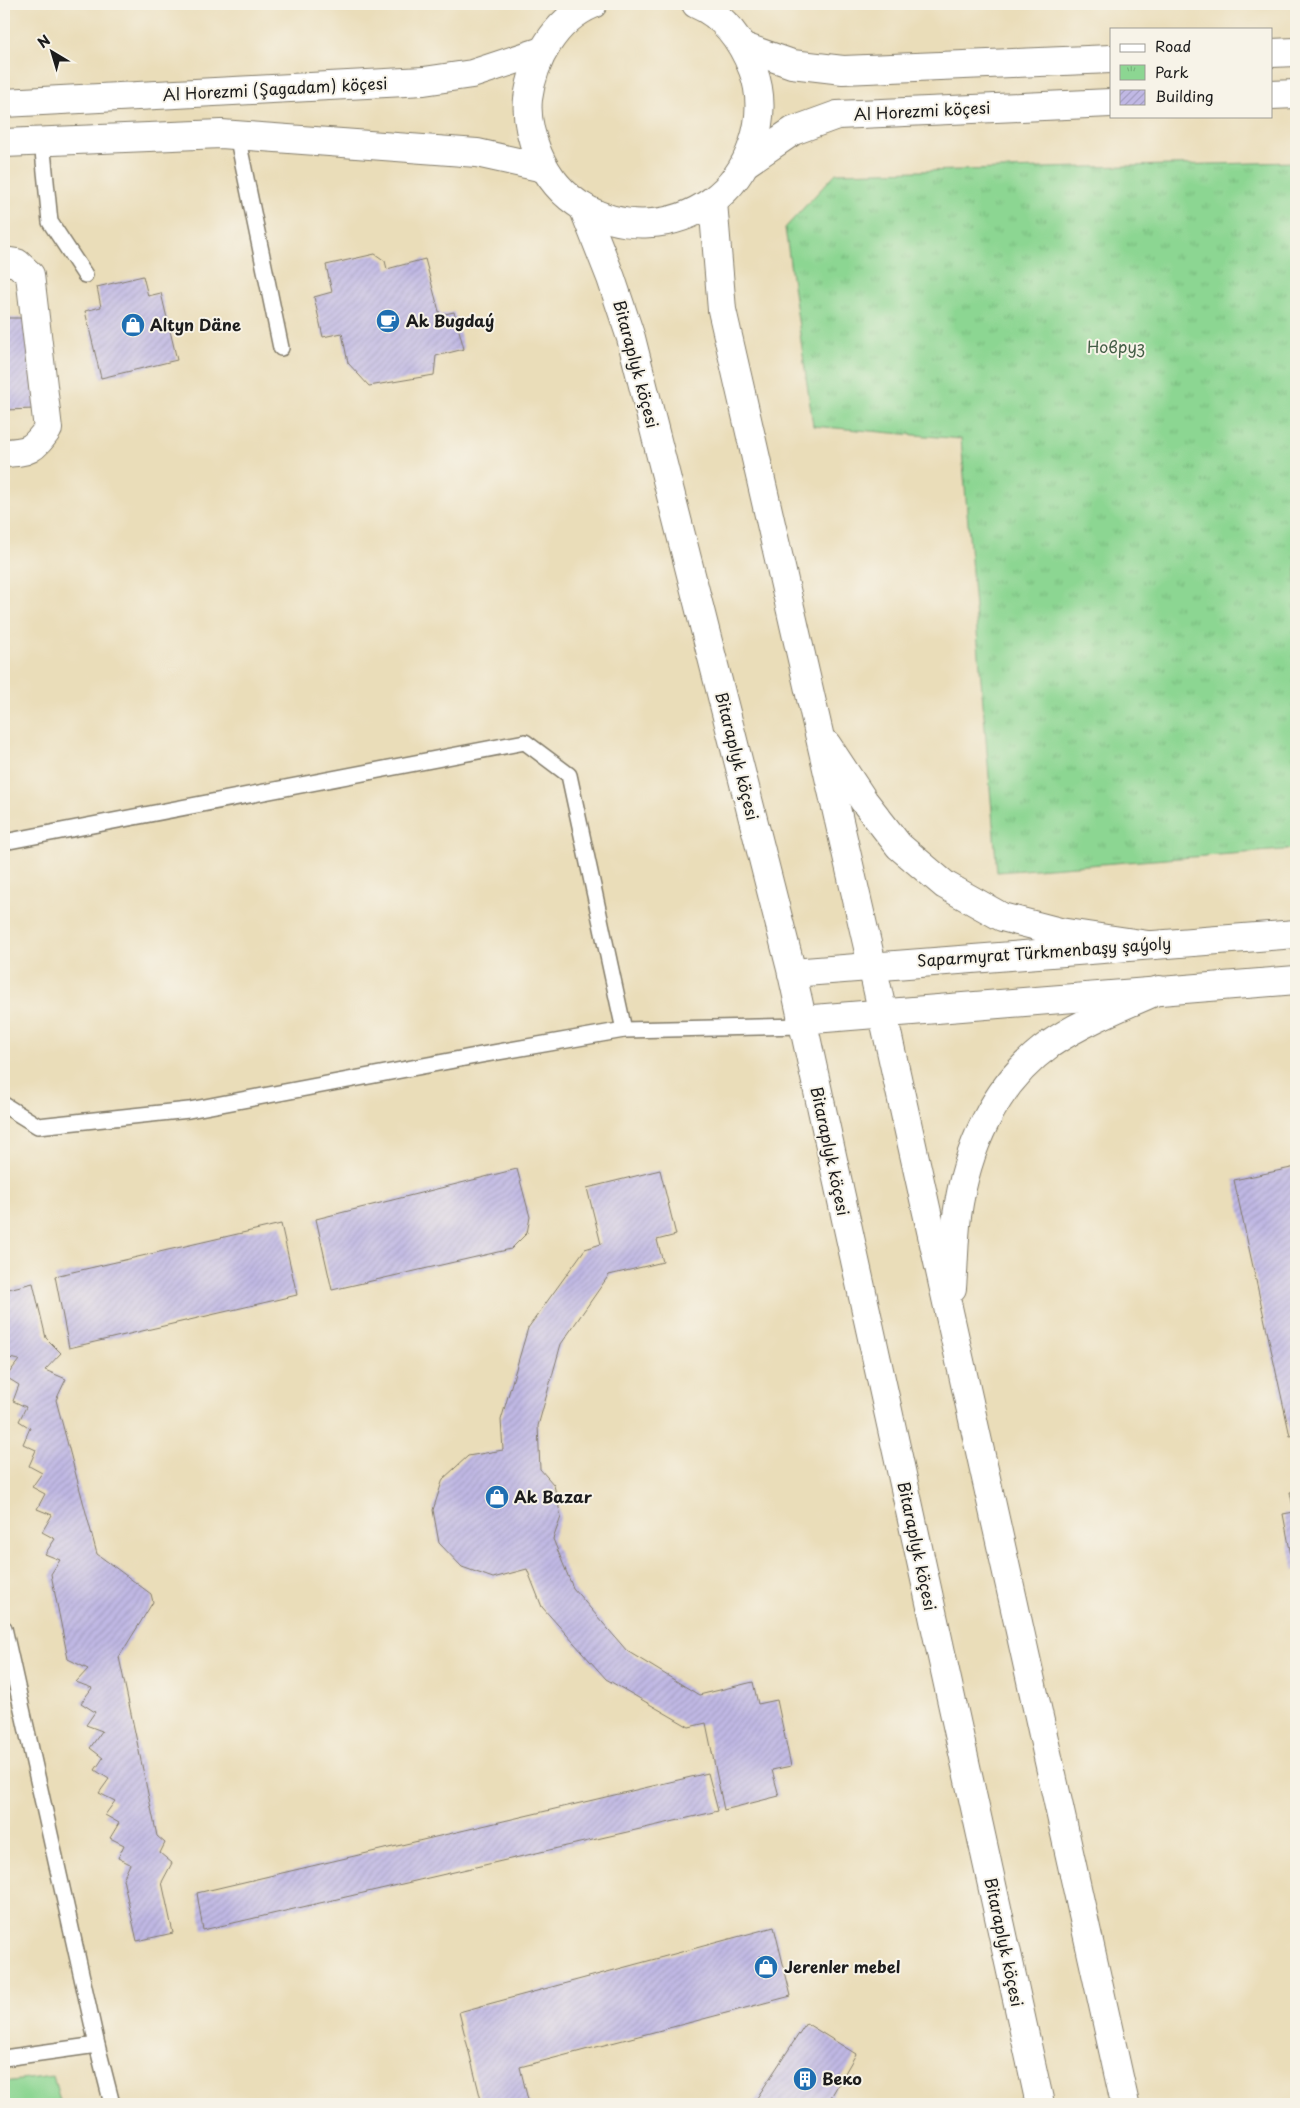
<svg xmlns="http://www.w3.org/2000/svg" width="1300" height="2108" viewBox="0 0 1300 2108" font-family="'Playpen Sans',sans-serif">
	<defs>
		<pattern id="park-tufts" width="24" height="20" patternUnits="userSpaceOnUse" patternTransform="scale(1.25)"><rect width="24" height="20" fill="#8cd692"/><path d="M3 7l-1-3M5 7V3M7 7l1-3M15 17l-1-3M17 17v-4M19 17l1-3" fill="none" stroke="#78b77d"/></pattern>
		<pattern id="building-hatch" width="6" height="6" patternUnits="userSpaceOnUse" patternTransform="scale(1.25)"><rect width="6" height="6" fill="#c0b8e4"/><path d="M-1 1l2-2M0 6l6-6M5 7l2-2" fill="none" stroke="#a49ec3"/></pattern>
	</defs>
	<rect width="100%" height="100%" fill="#f7f3e8"/>
	<filter id="ink" filterUnits="userSpaceOnUse"><feTurbulence type="fractalNoise" baseFrequency=".02" numOctaves="2"/><feDisplacementMap in="SourceGraphic" scale="10" xChannelSelector="R" yChannelSelector="G"/><feConvolveMatrix kernelMatrix="1 2 1 2 8 2 1 2 1" color-interpolation-filters="sRGB"/></filter>
	<filter id="wash" filterUnits="userSpaceOnUse"><feTurbulence type="fractalNoise" baseFrequency=".0096" numOctaves="4" result="noise"/><feDisplacementMap in="SourceGraphic" scale="20" xChannelSelector="R" yChannelSelector="G"/><feGaussianBlur stdDeviation="1.12" result="paint"/><feColorMatrix in="noise" values="0 0 0 0 0 0 0 0 0 0 0 0 0 0 0 0 0 1.4 0 .05"/><feComposite in="paint" operator="in"/></filter>
	<g filter="url(#wash)">
		<rect width="100%" height="100%" fill="#eaddb9"/>
		<polygon fill="#8cd692" stroke="#547957" points="53,2076 61,2104 4,2104 4,2082"/>
		<polygon fill="url(#park-tufts)" stroke="#547957" points="1296,162 1296,849 997,872 961,439 813,426 785,228 836,173"/>
		<g id="blocks">
			<g fill="url(#building-hatch)">
				<polygon points="375,254 385,261 387,269 425,259 440,315 454,312 464,349 436,356 434,375 369,386 348,363 342,333 323,337 314,297 332,292 326,265"/>
				<polygon points="143,276 148,296 161,293 177,360 101,378 85,311 101,307 97,287"/>
				<polygon points="4,318 32,318 35,409 4,410"/>
				<polygon points="1296,1167 1296,1435 1290,1436 1234,1180"/>
				<polygon points="517,1169 530,1217 527,1233 511,1249 332,1290 316,1219"/>
				<polygon points="660,1170 676,1235 657,1240 663,1262 609,1275 561,1344 538,1426 540,1469 554,1485 561,1517 553,1539 573,1588 627,1651 699,1695 753,1682 758,1704 777,1700 791,1766 772,1770 779,1796 724,1810 706,1723 689,1727 606,1679 542,1607 527,1569 493,1578 462,1567 439,1543 433,1510 443,1479 468,1456 503,1450 501,1420 528,1328 585,1249 601,1244 587,1188"/>
				<polygon points="281,1224 297,1295 69,1348 55,1276"/>
				<polygon points="33,1283 46,1338 61,1353 45,1370 66,1379 56,1400 97,1554 151,1594 153,1602 119,1657 157,1836 165,1843 160,1853 172,1863 162,1882 173,1933 137,1941 123,1879 130,1864 118,1858 124,1845 110,1838 119,1823 105,1815 115,1801 99,1793 109,1779 95,1770 103,1758 90,1748 102,1731 86,1725 95,1712 81,1703 92,1688 76,1682 88,1669 68,1659 51,1574 60,1560 45,1554 55,1539 42,1532 52,1515 37,1509 45,1494 32,1487 42,1473 29,1466 36,1450 23,1444 30,1428 19,1421 26,1407 13,1401 19,1385 6,1377 19,1360 4,1357 4,1290"/>
				<polygon points="1296,1491 1296,1570 1294,1571 1283,1514 1294,1512 1290,1492"/>
				<polygon points="708,1773 718,1811 203,1930 197,1893"/>
				<polygon points="774,1927 791,1996 520,2067 529,2104 482,2104 459,2012"/>
				<polygon points="806,2023 856,2054 827,2104 753,2104"/>
			</g>
		</g>
	</g>
	<g filter="url(#ink)">
		<use href="#blocks" fill-opacity="0" stroke="#837c6a" stroke-width="1"/>
		<g fill="none" stroke-linecap="round" stroke-linejoin="round">
			<g stroke="#837c6a" stroke-width="18">
				<g id="lane">
					<polyline points="237,135 281,348"/>
					<polyline points="42,141 50,222 85,275"/>
					<polyline points="4,842 525,742 569,775 624,1030"/>
					<polyline points="4,1105 38,1126 189,1110 481,1055 624,1030 803,1026"/>
					<polyline points="4,1628 97,2045 112,2104"/>
					<polyline points="4,2058 97,2045"/>
				</g>
			</g>
			<g stroke="#837c6a" stroke-width="30">
				<path id="street" d="M4,261L17,263L30,275L48,429C33,450 29,452 4,453"/>
			</g>
			<g stroke="#837c6a" stroke-width="30">
				<g id="secondary">
					<polyline points="744,47 792,64 843,70 1111,59"/>
					<polyline points="1271,53 1296,52"/>
					<polyline points="1271,95 1296,94"/>
					<polyline points="4,103 424,81 472,74 542,51"/>
					<polyline points="4,143 221,134 477,153 544,168"/>
					<polyline points="746,163 793,131 837,115 1111,103"/>
					<polyline points="792,973 1296,934"/>
					<polyline points="801,1020 1296,980"/>
				</g>
			</g>
			<g stroke="#837c6a" stroke-width="30">
				<g id="highway">
					<path d="M593,4C555,20 533,60 528,99C526,118 531,137 538,154C579,252 720,244 753,144C761,120 762,94 753,70C742,42 725,16 696,4"/>
					<polyline points="713,202 722,310 872,965 1125,2104"/>
					<polyline points="583,207 611,278 631,338 792,973 1040,2104"/>
					<polyline points="827,745 864,801 899,846 945,885 1002,917 1060,932 1148,945"/>
					<path d="M952,1288C954,1264 954,1239 957,1216C966,1150 994,1084 1050,1044C1084,1021 1122,1006 1159,990"/>
				</g>
			</g>
			<use href="#lane" stroke="#fff" stroke-width="15"/>
			<use href="#street" stroke="#fff" stroke-width="28"/>
			<use href="#secondary" stroke="#fff" stroke-width="28"/>
			<use href="#highway" stroke="#fff" stroke-width="28"/>
		</g>
	</g>
	<defs>
		<g id="cafe-disc" transform="scale(1.25)"><circle r="9.5" fill="#1f6fb2" stroke="#f7f3e8"/><path d="M-5.5-4.5H6V0H3Q3 3.5 0 3.5H-2.5Q-5.5 3.5-5.5 0ZM3-3.2v2h1.7v-2ZM-6 4.5H4V6H-6Z" fill="#fff"/></g>
		<g id="shop-disc" transform="scale(1.25)"><circle r="9.5" fill="#1f6fb2" stroke="#f7f3e8"/><path d="M-5-2.5h2.3a2.7 3.5 0 0 1 5.4 0H5L5.5 6h-11ZM-1.5-2.5h3a1.5 2.3 0 0 0-3 0Z" fill="#fff"/></g>
		<g id="building-disc" transform="scale(1.25)"><circle r="9.5" fill="#1f6fb2" stroke="#f7f3e8"/><path d="M-4-6H4V6H1V3H-1V6H-4ZM-2.5-4.3h1.7v1.8h-1.7ZM.8-4.3h1.7v1.8H.8ZM-2.5-1h1.7V.8h-1.7ZM.8-1h1.7V.8H.8Z" fill="#fff"/></g>
	</defs>
	<g fill-rule="evenodd">
		<use href="#cafe-disc" x="388" y="321"/>
		<use href="#shop-disc" x="133" y="325"/>
		<use href="#shop-disc" x="497" y="1497"/>
		<use href="#shop-disc" x="766" y="1967"/>
		<use href="#building-disc" x="805" y="2079"/>
	</g>
	<g text-anchor="middle" stroke-width="4" stroke-linejoin="round" paint-order="stroke">
		<g font-size="16" fill="#1c1c1c" stroke="#f7f3e8">
			<text transform="translate(275 89) rotate(-3)" y="6">Al Horezmi (Şagadam) köçesi</text>
			<text transform="translate(922 111) rotate(-3)" y="6">Al Horezmi köçesi</text>
			<text transform="translate(636 364) rotate(75)" y="6">Bitaraplyk köçesi</text>
			<text transform="translate(737 756) rotate(76)" y="6">Bitaraplyk köçesi</text>
			<text transform="translate(1044 952) rotate(-4)" y="6">Saparmyrat Türkmenbaşy şaýoly</text>
			<text transform="translate(830 1151) rotate(78)" y="6">Bitaraplyk köçesi</text>
			<text transform="translate(917 1546) rotate(78)" y="6">Bitaraplyk köçesi</text>
			<text transform="translate(1004 1942) rotate(78)" y="6">Bitaraplyk köçesi</text>
		</g>
		<g font-size="16" font-weight="bold" fill="#1c1c1c" stroke="#f7f3e8" text-anchor="start">
			<text x="406" y="327">Ak Bugdaý</text>
			<text x="150" y="331">Altyn Däne</text>
			<text x="514" y="1503">Ak Bazar</text>
			<text x="784" y="1973">Jerenler mebel</text>
			<text x="822" y="2085">Веко</text>
		</g>
		<g font-size="16" fill="#435d45" stroke="#f7f3e8">
			<text x="1116" y="353">Новруз</text>
		</g>
	</g>
	<rect width="1300" height="2108" fill="none" stroke="#f7f3e8" stroke-width="20"/>
	<rect x="1110" y="28" width="162" height="90" fill="#f7f3e8" stroke="#9f9d96"/>
	<rect x="1120" y="44" width="25" height="8" fill="#ffffff" stroke="#9f9d96"/>
	<text x="1155" y="52" font-size="15" fill="#1c1c1c">Road</text>
	<rect x="1120" y="65" width="25" height="15" fill="url(#park-tufts)" stroke="#9f9d96"/>
	<text x="1155" y="78" font-size="15" fill="#1c1c1c">Park</text>
	<rect x="1120" y="90" width="25" height="15" fill="url(#building-hatch)" stroke="#9f9d96"/>
	<text x="1155" y="102" font-size="15" fill="#1c1c1c">Building</text>
	<g transform="translate(52 52) rotate(322)" stroke="#f7f3e8" stroke-width="4" paint-order="stroke">
	<path d="M0-4L9 19L0 12L-9 19Z" fill="#1c1c1c"/>
	<text y="-8" font-size="14" font-weight="bold" text-anchor="middle" fill="#1c1c1c">N</text>
	</g>
</svg>
